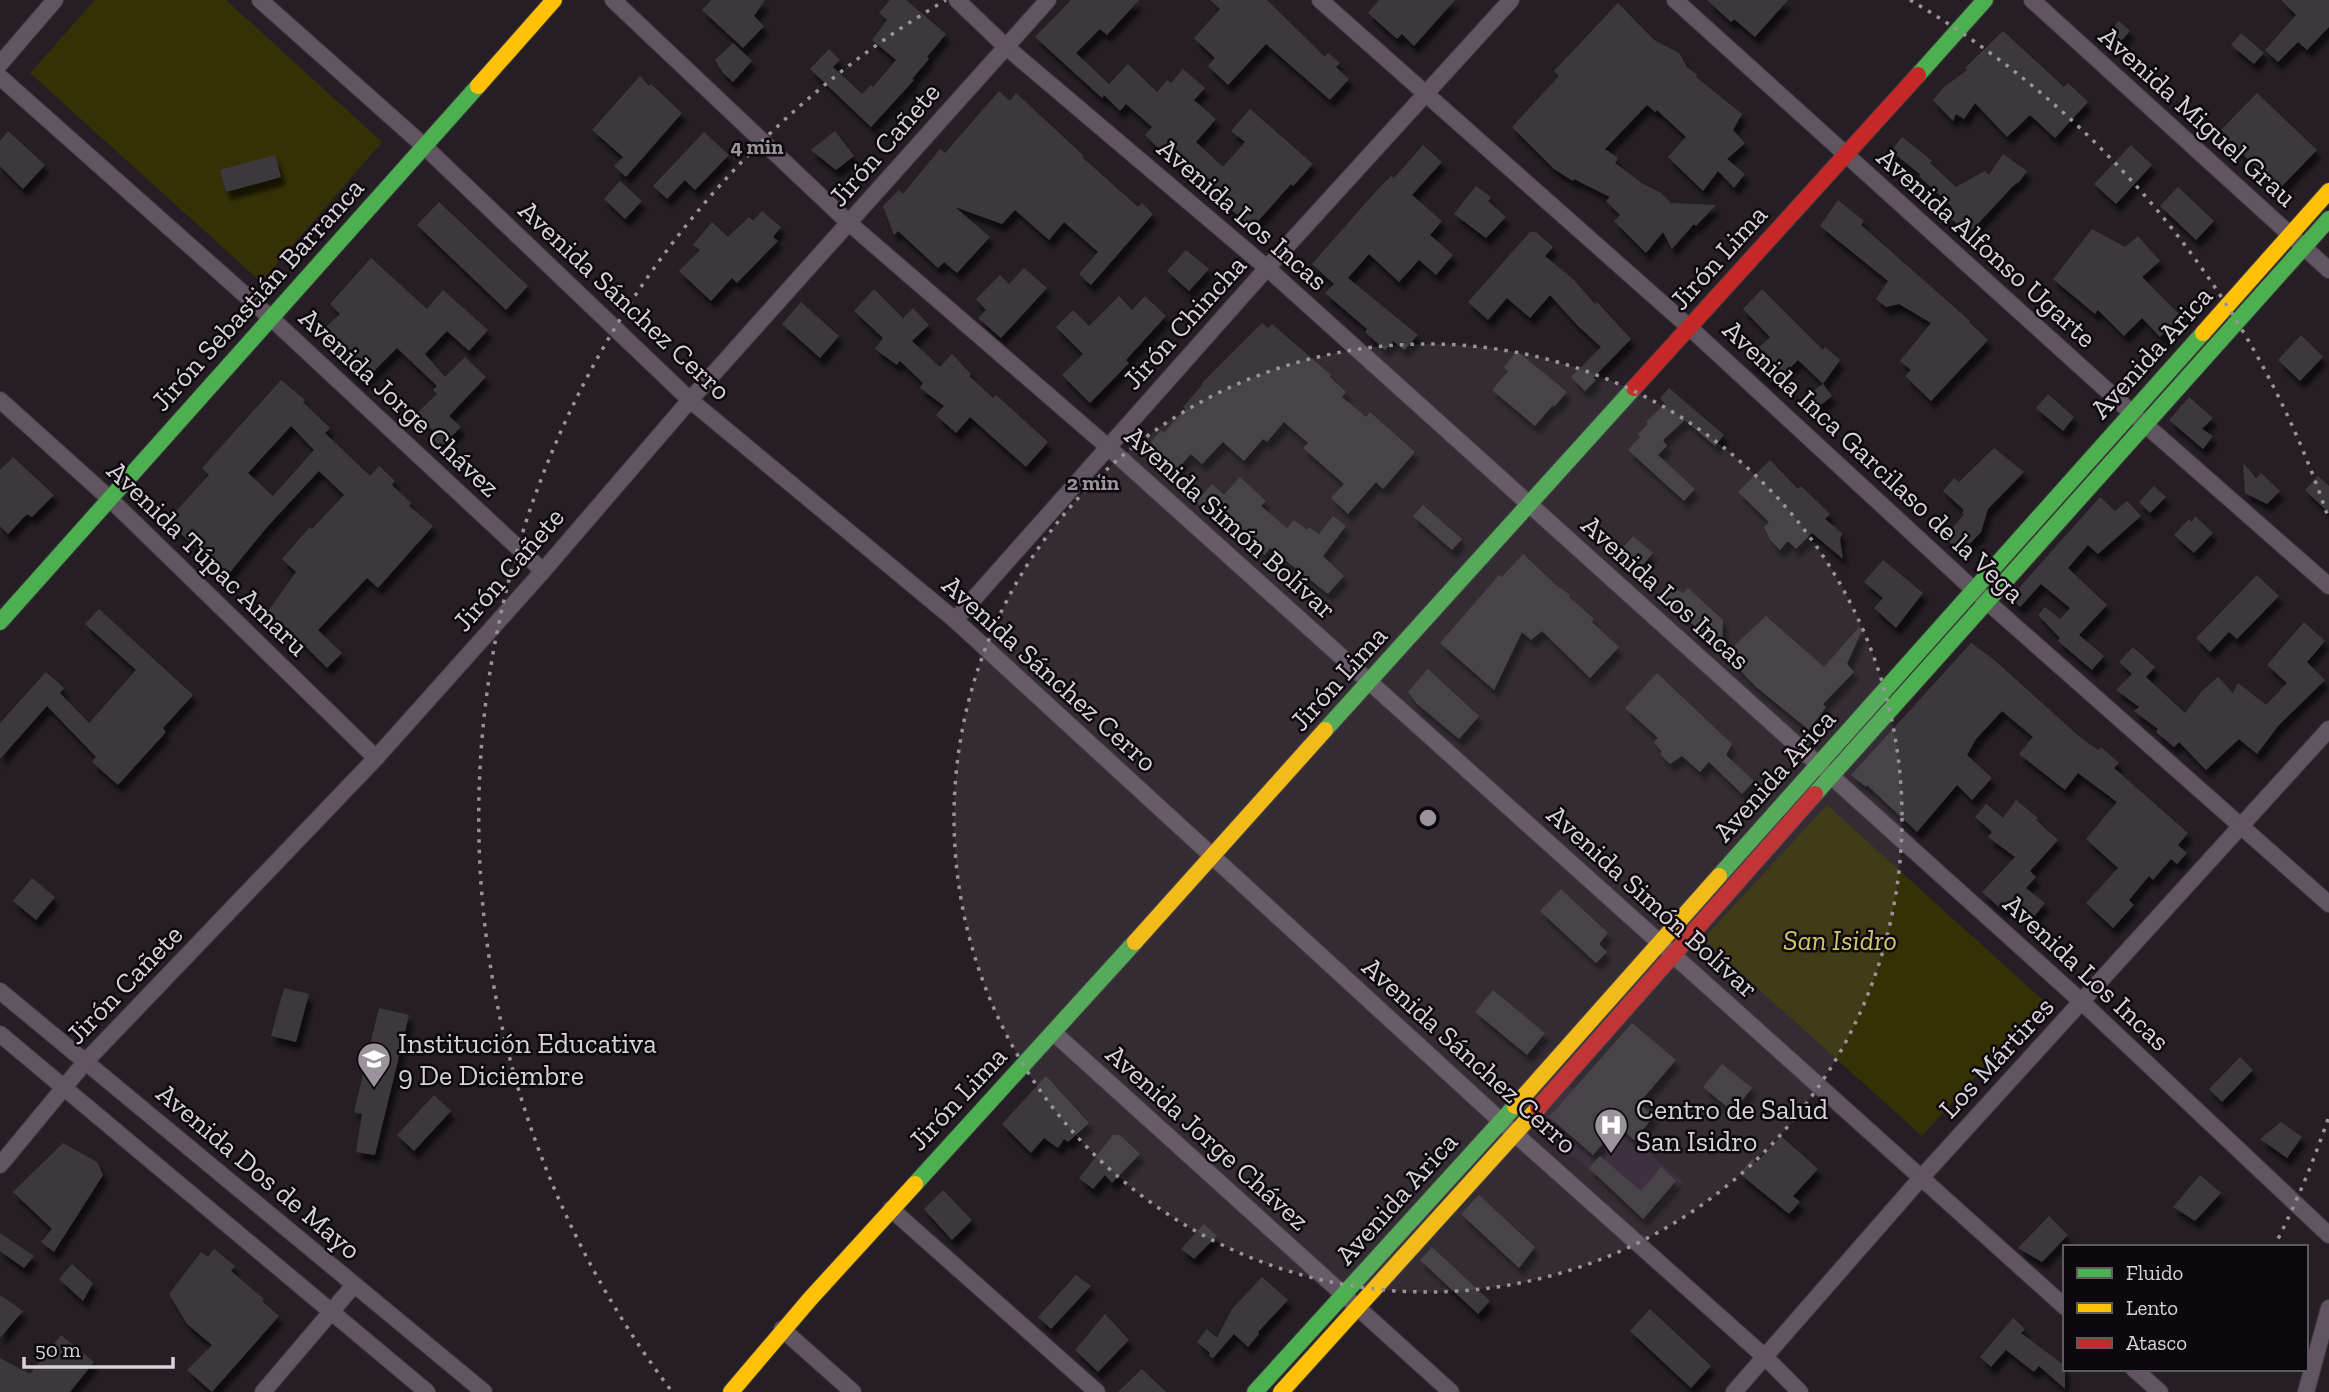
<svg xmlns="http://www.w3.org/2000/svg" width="2329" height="1392" viewBox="0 0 2329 1392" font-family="'Zilla Slab',serif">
	<defs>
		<filter id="shadow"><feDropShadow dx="4.5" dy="8" stdDeviation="2" flood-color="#0009"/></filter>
	</defs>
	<rect width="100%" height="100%" fill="#251f25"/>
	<polygon fill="#312333" points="1566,1083 1683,1182 1646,1223 1542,1127 1540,1112"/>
	<g fill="#353005">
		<polygon points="95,0 226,0 382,142 261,282 30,73"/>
		<polygon points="1827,805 2044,1001 1922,1136 1703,939"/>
	</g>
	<g fill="#3d383e" fill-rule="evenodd" filter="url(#shadow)">
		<polygon points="711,0 765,0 754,16 764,26 743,48 702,10"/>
		<polygon points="890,0 906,0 946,34 927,57 929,59 912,79 914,80 871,127 810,69 829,49 840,60 833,67 862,94 871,85 873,87 896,60 872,40 887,20 879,13"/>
		<polygon points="1071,0 1139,0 1107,35 1100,29 1076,53 1109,84 1128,64 1157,92 1167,80 1171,83 1183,69 1205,88 1194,100 1216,119 1196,142 1223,167 1245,142 1231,131 1250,109 1313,164 1293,186 1291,184 1252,228 1178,162 1176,164 1156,146 1145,135 1152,127 1126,104 1120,111 1104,95 1102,98 1035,37"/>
		<polygon points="1210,0 1267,0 1325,57 1328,53 1340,63 1336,67 1349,79 1330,100 1266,44 1228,85 1208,66 1215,58 1194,38 1220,9"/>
		<polygon points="1379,0 1455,0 1414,46 1402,34 1397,39 1368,13"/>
		<polygon points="1707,0 1788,0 1755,37 1734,19 1731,22"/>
		<polygon points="2281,0 2329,0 2329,27 2307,50 2298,42 2278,62 2265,50 2296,15"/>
		<polygon points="1618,3 1654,40 1679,53 1687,67 1697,75 1696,77 1742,114 1733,130 1745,143 1727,159 1745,174 1734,188 1718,171 1703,191 1668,157 1686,137 1657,110 1655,112 1647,105 1605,149 1618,158 1615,163 1643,184 1661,193 1671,203 1716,205 1696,226 1694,224 1672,249 1663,232 1646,253 1614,221 1620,215 1606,201 1610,197 1574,179 1573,181 1554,169 1512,127 1559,76 1554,71"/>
		<polygon points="2119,21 2130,31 2113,50 2102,40"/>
		<polygon points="2003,31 2064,87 2068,83 2088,102 2055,138 2030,115 2007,137 1975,103 1964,119 1956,114 1953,121 1933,100 1943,88 1967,70 1965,68"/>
		<polygon points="2241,33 2264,53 2254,64 2231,45"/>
		<polygon points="733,43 752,61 733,82 723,73 715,60"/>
		<polygon points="640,76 649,86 651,84 682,113 626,177 614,166 623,157 592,130"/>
		<polygon points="999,91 1010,101 1016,93 1084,156 1082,157 1138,207 1142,203 1153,214 1091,285 1079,274 1098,252 1064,222 1049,240 1015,210 1002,224 955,207 990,237 957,273 944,262 938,268 898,231 894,235 883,206 899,190 903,194 940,149 945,153"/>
		<polygon points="2257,93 2317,150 2279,189 2219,132"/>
		<polygon points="8,131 45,165 23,189 0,166 0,141"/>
		<polygon points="835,131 854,156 836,170 811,150"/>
		<polygon points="704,132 729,155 695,190 685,180 667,199 653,186"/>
		<polygon points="1902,137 1932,161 1930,163 1956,187 1985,171 1989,175 2003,154 2027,171 2019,182 2014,185 1972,230 1962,221 1958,225 1946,214 1952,207 1919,176 1921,175 1891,151"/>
		<polygon points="1423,145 1442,162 1412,195 1442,221 1430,235 1453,255 1436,275 1419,260 1399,282 1369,254 1348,278 1418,335 1404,350 1393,341 1385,350 1365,332 1367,329 1325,293 1334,284 1312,264 1378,189 1391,176 1394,178"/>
		<polygon points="2131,145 2152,165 2116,204 2094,184"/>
		<polygon points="275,155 281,177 226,192 220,170"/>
		<polygon points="620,181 642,201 625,219 604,199"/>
		<polygon points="1476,186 1491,197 1488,201 1506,217 1486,238 1454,214"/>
		<polygon points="2178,187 2214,221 2196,240 2160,206"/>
		<polygon points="1838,200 1864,221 1861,225 1970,321 1969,322 1988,340 1931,401 1905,376 1911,370 1900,361 1931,323 1899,304 1886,307 1876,299 1888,281 1820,226"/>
		<polygon points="439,202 528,286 506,310 417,225"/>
		<polygon points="762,211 781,227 773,237 778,241 737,283 732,278 711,301 679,271 700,250 693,245 712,222 728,237 749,217 753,221"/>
		<polygon points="2092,229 2125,247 2138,236 2160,261 2142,277 2181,316 2160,337 2142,318 2124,336 2098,310 2095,314 2053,279"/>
		<polygon points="1530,232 1536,232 1553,247 1545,256 1573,279 1595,304 1597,302 1631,339 1593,378 1596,380 1585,391 1571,377 1601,347 1578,326 1550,295 1530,318 1507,298 1488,320 1468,302"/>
		<polygon points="1186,250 1209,269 1189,291 1167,271"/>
		<polygon points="371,258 427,309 443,290 488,330 469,351 447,331 425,354 445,377 465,357 486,377 449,416 461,427 441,447 431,437 435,433 416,414 437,394 433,390 437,386 397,348 363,382 328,347 337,338 326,327 340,314 330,304"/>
		<polygon points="1024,268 1047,288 1001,338 978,318 986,310 976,299 1000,275 1009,284"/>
		<polygon points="874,289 903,318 913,308 929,325 912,341 940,367 952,354 971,374 969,376 993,398 996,395 1048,442 1026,467 970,417 956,433 936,415 944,406 920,388 923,383 900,361 897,365 875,349 883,338 854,311"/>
		<polygon points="1762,289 1823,350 1825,347 1840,360 1823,384 1798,360 1777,382 1771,382 1747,359 1770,337 1743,309"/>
		<polygon points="1119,296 1132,310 1145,296 1166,316 1126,360 1129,363 1090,403 1062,375 1083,354 1056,327 1073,310 1089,326"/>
		<polygon points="801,302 839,336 820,358 782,324"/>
		<polygon points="1262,323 1268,328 1272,324 1331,375 1330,377 1346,392 1342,397 1366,417 1370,412 1415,452 1383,489 1376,482 1348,514 1331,498 1344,484 1303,448 1308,443 1284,422 1267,442 1263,439 1244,461 1223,442 1202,464 1191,454 1171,476 1147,454 1149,444 1161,430 1164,433 1185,409 1183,407 1203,384 1202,383"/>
		<polygon points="2301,335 2323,357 2300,381 2278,360"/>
		<polygon points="1517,351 1567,392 1554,407 1553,405 1535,426 1492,390 1508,371 1504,367"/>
		<path d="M281,380L305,400L303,402L330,428L325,433L370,476L379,466L395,481L392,485L411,503L409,506L433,526L378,588L367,578L318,630L342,653L327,668L287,628L267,613L296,572L282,559L310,527L312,529L344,495L319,471L267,527L227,576L167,521L209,475L202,468ZM291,426L314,450L273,496L248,473Z"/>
		<polygon points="1823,384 1832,396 1811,413 1801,400"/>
		<polygon points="1669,388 1724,435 1715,446 1685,420 1663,440 1667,446 1658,455 1695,489 1684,501 1628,450 1640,437 1638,434 1648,424 1646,422 1665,404 1660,398"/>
		<polygon points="2048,394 2074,417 2063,431 2036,408"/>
		<polygon points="2189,397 2213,418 2202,429 2213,436 2203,449 2169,420"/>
		<polygon points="1994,448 2024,472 1988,509 1981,532 1961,553 1944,537 1964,515 1962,513 1964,510 1943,491 1954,478 1959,482"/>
		<polygon points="13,457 54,495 32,517 27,514 8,534 0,526 0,470"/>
		<polygon points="1770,460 1798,489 1801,486 1830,514 1825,519 1842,533 1840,539 1843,559 1812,533 1796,549 1788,541 1780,550 1770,540 1764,527 1769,522 1738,492"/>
		<polygon points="2243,463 2256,478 2261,473 2280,491 2267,504 2245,493"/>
		<polygon points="2318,476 2329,486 2329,513 2305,490"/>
		<polygon points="1240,477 1266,501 1261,506 1287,528 1294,520 1307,530 1309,527 1319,534 1333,516 1346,526 1323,556 1344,576 1328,594 1270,548 1265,555 1230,524 1225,529 1196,502 1212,484 1224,495"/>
		<polygon points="2154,486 2166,497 2150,513 2139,502"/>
		<polygon points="2100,497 2115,511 2127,501 2141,516 2098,554 2088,545 2068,568 2107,605 2079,635 2104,656 2092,670 2058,641 2060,638 2038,615 2045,607 2060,619 2070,608 2041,584 2020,607 2010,598"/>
		<polygon points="1423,505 1462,539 1452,550 1413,516"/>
		<polygon points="2195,516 2213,533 2194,553 2174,535 2189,519 2192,522"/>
		<polygon points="1633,536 1653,553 1634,575 1614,558"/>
		<polygon points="1523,554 1556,585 1570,595 1569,597 1594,619 1592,622 1619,647 1590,678 1542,631 1531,640 1522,632 1494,690 1440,643 1499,575 1502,577"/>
		<polygon points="1883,560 1923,593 1896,628 1874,608 1883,598 1864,582"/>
		<polygon points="2257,575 2279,596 2237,639 2229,632 2210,652 2196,638"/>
		<polygon points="1671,585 1683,593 1688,588 1723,620 1722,650 1711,640 1707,644 1693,631 1697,628 1661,598"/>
		<polygon points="99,609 193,695 163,728 166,732 118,785 92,762 96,757 47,706 0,759 0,723 46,672 64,688 60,693 89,723 136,670 85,624"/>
		<polygon points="1766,616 1824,667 1859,627 1862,630 1847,664 1854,672 1823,704 1826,707 1809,730 1755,686 1725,654"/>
		<polygon points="2304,622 2325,641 2307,662 2325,680 2278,726 2257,754 2239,739 2206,770 2179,742 2174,747 2156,732 2158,729 2134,711 2139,707 2116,690 2132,674 2119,662 2133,647 2155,667 2146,677 2185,713 2202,691 2218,677 2233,693 2238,683 2266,705 2287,683 2267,665"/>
		<polygon points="1971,643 1993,659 2081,738 2098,750 2101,747 2119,763 2114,768 2188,833 2178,845 2187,853 2177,864 2171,859 2153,880 2149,876 2129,900 2134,905 2113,928 2086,903 2118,868 2086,839 2117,802 2078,773 2065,790 2019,754 2033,737 2002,711 1976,739 1967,755 1992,778 1972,800 1957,785 1917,832 1867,785 1866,787 1851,775"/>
		<polygon points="1428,669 1479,716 1459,739 1417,704 1408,692"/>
		<polygon points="1657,673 1732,744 1726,755 1754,781 1742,794 1709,762 1700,772 1682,756 1670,764 1660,754 1662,752 1654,742 1658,738 1625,708"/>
		<polygon points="2016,800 2038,818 2036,820 2058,840 2030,871 2036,877 2026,888 2045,903 2033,918 2013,901 2003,911 1982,892 2015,857 1988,837 1992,832 1975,817 1986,804 2003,818"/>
		<polygon points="32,878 55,897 36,920 13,901"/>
		<polygon points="1561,889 1608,933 1599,944 1607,952 1596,963 1540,911"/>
		<polygon points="284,988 309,994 296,1042 271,1036"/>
		<polygon points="1493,990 1545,1033 1527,1055 1475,1012"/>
		<polygon points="379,1008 409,1015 375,1155 356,1152 362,1114 354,1112"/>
		<polygon points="1632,1023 1676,1060 1639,1103 1654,1116 1634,1140 1618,1126 1593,1155 1549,1117"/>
		<polygon points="2240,1057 2253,1070 2222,1102 2209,1089"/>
		<polygon points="1722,1064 1752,1088 1733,1112 1703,1087"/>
		<polygon points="1046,1076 1089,1123 1068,1142 1064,1139 1058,1148 1044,1138 1031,1153 1002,1124"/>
		<polygon points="434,1095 451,1111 414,1151 397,1135"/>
		<polygon points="2281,1122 2302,1137 2287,1158 2260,1139"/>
		<polygon points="1113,1135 1120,1135 1140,1154 1112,1183 1105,1175 1093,1189 1079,1178"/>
		<polygon points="1781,1136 1818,1169 1793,1196 1800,1202 1789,1214 1740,1174 1752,1159 1756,1163"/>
		<polygon points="63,1143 97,1162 103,1175 54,1252 41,1242 52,1229 13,1192"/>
		<polygon points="1600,1156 1641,1191 1661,1167 1676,1181 1643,1219 1589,1168"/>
		<polygon points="2200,1175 2221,1193 2195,1221 2173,1207"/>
		<polygon points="943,1190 972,1220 952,1240 924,1209"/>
		<polygon points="1479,1195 1535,1247 1519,1268 1461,1214"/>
		<polygon points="2049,1216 2068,1235 2042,1262 2018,1248"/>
		<polygon points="1204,1224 1217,1236 1194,1259 1181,1249"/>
		<polygon points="0,1233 34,1256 24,1268 0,1251"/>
		<polygon points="1432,1247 1490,1301 1478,1314 1420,1260"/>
		<polygon points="214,1249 235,1266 231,1271 264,1299 262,1301 279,1316 212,1392 187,1370 212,1345 187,1324 169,1294 201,1252 208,1257"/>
		<polygon points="72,1264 93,1283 83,1301 59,1279"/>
		<polygon points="1076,1275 1091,1286 1051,1329 1038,1317"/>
		<polygon points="1262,1277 1288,1300 1258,1332 1259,1334 1248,1347 1234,1334 1213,1358 1209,1356 1210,1353 1197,1342 1207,1329 1217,1338 1232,1309"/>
		<polygon points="0,1295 23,1311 0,1338"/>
		<polygon points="1650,1309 1711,1366 1691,1388 1630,1331"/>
		<polygon points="1105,1314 1129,1340 1098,1372 1075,1350"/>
		<polygon points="2013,1318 2025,1329 2021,1333 2065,1366 2065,1389 2039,1366 2034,1372 2006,1350 1991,1367 1980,1357"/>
		<polygon points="61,1335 94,1362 70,1392 0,1392 0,1358 30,1374"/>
		<polygon points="1142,1369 1166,1392 1118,1392"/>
	</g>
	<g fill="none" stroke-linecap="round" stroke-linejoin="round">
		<g stroke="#3d393d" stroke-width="18">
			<g id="street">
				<polyline points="260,0 424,146 690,400 955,620 1515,1134 1766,1358 1800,1392"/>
				<polyline points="613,0 849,223 1108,447 2065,1307"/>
				<polyline points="957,0 1005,46 1267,268 2082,1002 2329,1235"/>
				<polyline points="1320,0 1689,327 1974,590 2329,904"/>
				<polyline points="1675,0 2132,413 2329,586"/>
				<polyline points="2032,0 2329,270"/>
				<polyline points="0,64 55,0"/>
				<polyline points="0,77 271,318 543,571"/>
				<polyline points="0,400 110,499 376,758"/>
				<polyline points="955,620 1267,268 1511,0"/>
				<polyline points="0,991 484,1392"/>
				<polyline points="1054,1033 1451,1392"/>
				<polyline points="0,1034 427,1392"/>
				<polyline points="0,1165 86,1061 376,758 543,571 690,400 1048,0"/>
				<polyline points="891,1209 1097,1392"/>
				<polyline points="782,1329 853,1392"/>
				<polyline points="2134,1369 2160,1392"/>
				<polyline points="263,1392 354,1285"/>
				<polyline points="1734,1392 1921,1178 2329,729"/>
				<polyline points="2306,1392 2329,1308"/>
			</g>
		</g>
		<g stroke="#3d393d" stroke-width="18">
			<g id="fast">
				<polyline points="1918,75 1985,0"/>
				<polyline points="0,622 478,86"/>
				<polyline points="1325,730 1634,388"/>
				<polyline points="1815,794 2329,219"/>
				<polyline points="1719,876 2203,333"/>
				<polyline points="915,1184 1135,942"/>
				<polyline points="1255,1392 1515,1106"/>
			</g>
		</g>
		<g stroke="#3d393d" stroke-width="18">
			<g id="slow">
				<polyline points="478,86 554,0"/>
				<polyline points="2203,333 2329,191"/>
				<polyline points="1135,942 1325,730"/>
				<polyline points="1515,1106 1719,876"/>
				<polyline points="731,1392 810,1299 915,1184"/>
				<polyline points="1281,1392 1538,1108"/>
			</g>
		</g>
		<g stroke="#3d393d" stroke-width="18">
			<g id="jam">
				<polyline points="1634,388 1918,75"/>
				<polyline points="1538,1108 1815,794"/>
			</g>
		</g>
		<use href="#street" stroke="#605561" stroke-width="16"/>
		<use href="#fast" stroke="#4caf50" stroke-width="16"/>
		<use href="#slow" stroke="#ffc107" stroke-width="16"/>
		<use href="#jam" stroke="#c62828" stroke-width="16"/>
	</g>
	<circle cx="1428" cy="818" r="474" fill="#9a939b" fill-opacity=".12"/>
	<g fill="none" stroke="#9a939b" stroke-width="3.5" stroke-dasharray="3.5 7">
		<circle cx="1428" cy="818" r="474"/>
		<path d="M2328 1119A949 949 0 0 1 2277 1241M670 1389A949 949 0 0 1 946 0M1910 0A949 949 0 0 1 2328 517"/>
	</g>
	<defs>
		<g id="school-pin" transform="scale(1.75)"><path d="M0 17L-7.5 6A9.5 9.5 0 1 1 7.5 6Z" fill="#9a939b" stroke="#0d080e"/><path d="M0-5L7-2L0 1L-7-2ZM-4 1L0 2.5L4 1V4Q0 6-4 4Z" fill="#fff"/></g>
		<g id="hospital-pin" transform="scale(1.75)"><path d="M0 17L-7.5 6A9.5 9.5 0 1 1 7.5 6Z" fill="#9a939b" stroke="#0d080e"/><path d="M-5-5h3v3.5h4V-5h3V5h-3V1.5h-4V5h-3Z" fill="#fff"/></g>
	</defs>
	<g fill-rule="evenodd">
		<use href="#school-pin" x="374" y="1059"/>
		<use href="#hospital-pin" x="1611" y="1125"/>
	</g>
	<g text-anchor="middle" stroke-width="5" stroke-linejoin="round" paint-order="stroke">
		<g font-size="28" fill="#d9d2da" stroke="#0d080e">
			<text transform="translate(2198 116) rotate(42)" y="10">Avenida Miguel Grau</text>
			<text transform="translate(884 144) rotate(-49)" y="10">Jirón Cañete</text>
			<text transform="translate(1243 214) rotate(41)" y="10">Avenida Los Incas</text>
			<text transform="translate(1987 247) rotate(42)" y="10">Avenida Alfonso Ugarte</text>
			<text transform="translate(1718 257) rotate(-48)" y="10">Jirón Lima</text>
			<text transform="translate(257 294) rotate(-48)" y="10">Jirón Sebastián Barranca</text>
			<text transform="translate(625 300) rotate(43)" y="10">Avenida Sánchez Cerro</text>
			<text transform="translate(1184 322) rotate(-48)" y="10">Jirón Chincha</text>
			<text transform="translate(2151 352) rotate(-48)" y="10">Avenida Arica</text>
			<text transform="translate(400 402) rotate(43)" y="10">Avenida Jorge Chávez</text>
			<text transform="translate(1874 461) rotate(43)" y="10">Avenida Inca Garcilaso de la Vega</text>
			<text transform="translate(1231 522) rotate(42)" y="10">Avenida Simón Bolívar</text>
			<text transform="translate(208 558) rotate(44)" y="10">Avenida Túpac Amaru</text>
			<text transform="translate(508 569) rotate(-49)" y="10">Jirón Cañete</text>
			<text transform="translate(1666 592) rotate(42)" y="10">Avenida Los Incas</text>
			<text transform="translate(1050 673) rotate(42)" y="10">Avenida Sánchez Cerro</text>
			<text transform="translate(1338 678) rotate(-48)" y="10">Jirón Lima</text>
			<text transform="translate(1774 775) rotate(-48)" y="10">Avenida Arica</text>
			<text transform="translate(1653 901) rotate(42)" y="10">Avenida Simón Bolívar</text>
			<text transform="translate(2087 972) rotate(43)" y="10">Avenida Los Incas</text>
			<text transform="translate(124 984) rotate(-46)" y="10">Jirón Cañete</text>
			<text transform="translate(1470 1055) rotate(42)" y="10">Avenida Sánchez Cerro</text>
			<text transform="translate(1996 1057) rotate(-47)" y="10">Los Mártires</text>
			<text transform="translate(957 1098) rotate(-47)" y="10">Jirón Lima</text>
			<text transform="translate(1208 1137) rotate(42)" y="10">Avenida Jorge Chávez</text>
			<text transform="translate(259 1171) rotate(40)" y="10">Avenida Dos de Mayo</text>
			<text transform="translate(1396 1198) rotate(-48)" y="10">Avenida Arica</text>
		</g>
		<g font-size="28" font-style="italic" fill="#d2ca6a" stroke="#0d080e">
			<text x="1840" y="950">San Isidro</text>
		</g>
		<g font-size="28" fill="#d9d2da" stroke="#0d080e" text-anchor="start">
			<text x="398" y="1053">Institución Educativa<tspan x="398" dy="32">9 De Diciembre</tspan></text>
			<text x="1636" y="1119">Centro de Salud<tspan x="1636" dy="32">San Isidro</tspan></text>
		</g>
	</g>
	<circle cx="1428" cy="818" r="10" fill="#9a939b" stroke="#0d080e" stroke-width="3.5"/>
	<g font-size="21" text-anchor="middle" font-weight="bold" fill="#9a939b" stroke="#0d080e" stroke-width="5" stroke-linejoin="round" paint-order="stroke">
		<text x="757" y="154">4 min</text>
		<text x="1093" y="490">2 min</text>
	</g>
	<rect x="2063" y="1245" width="245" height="126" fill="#0d080e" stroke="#5f5960" stroke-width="2"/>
	<rect x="2077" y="1268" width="35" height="10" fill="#4caf50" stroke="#5f5960" stroke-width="2"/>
	<text x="2126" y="1280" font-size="21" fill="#d9d2da">Fluido</text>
	<rect x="2077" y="1303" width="35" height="10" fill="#ffc107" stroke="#5f5960" stroke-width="2"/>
	<text x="2126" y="1315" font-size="21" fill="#d9d2da">Lento</text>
	<rect x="2077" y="1338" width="35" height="10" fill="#c62828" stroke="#5f5960" stroke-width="2"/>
	<text x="2126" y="1350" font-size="21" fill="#d9d2da">Atasco</text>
	<path d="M24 1357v10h149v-10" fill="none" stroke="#d9d2da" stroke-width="3.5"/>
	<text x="35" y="1357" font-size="21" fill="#d9d2da" stroke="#0d080e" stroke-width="5" paint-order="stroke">50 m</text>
</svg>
